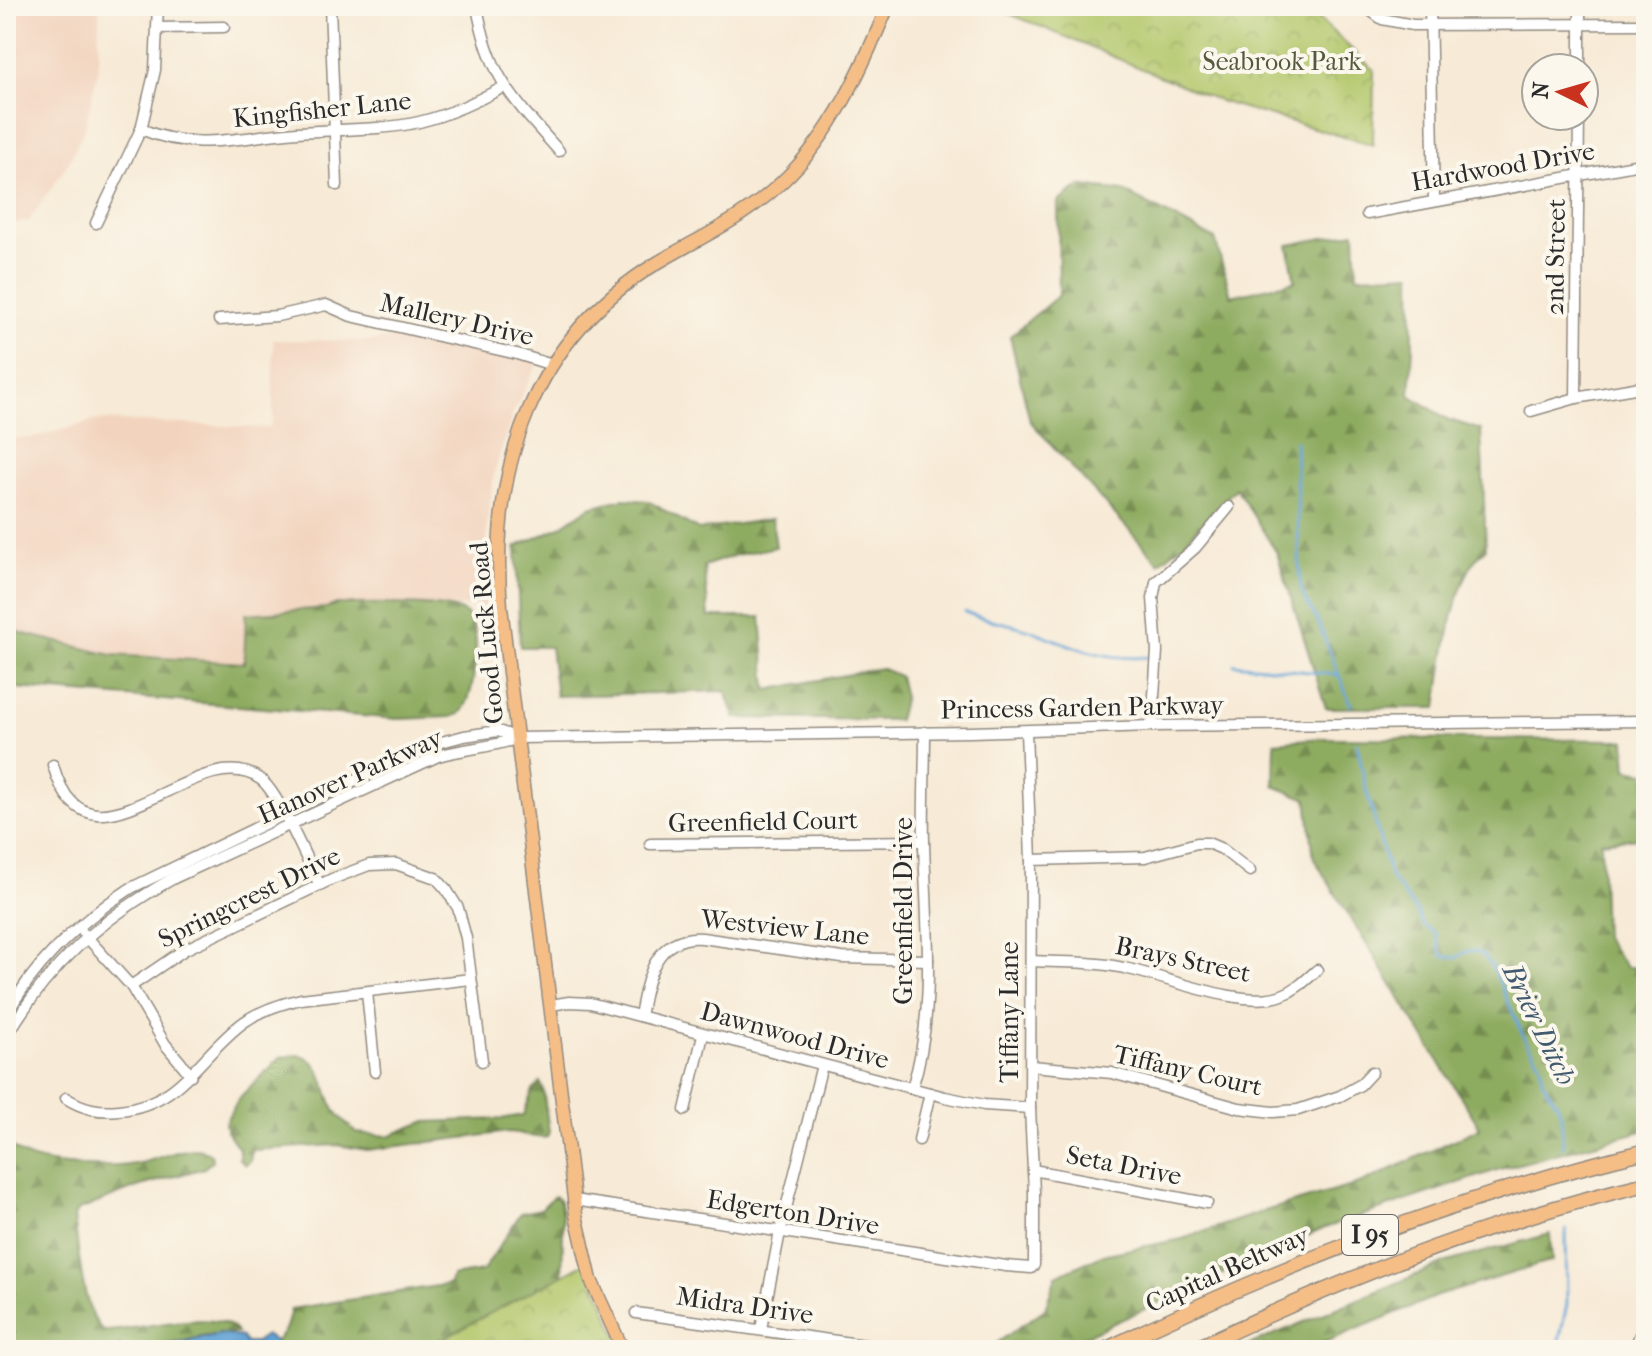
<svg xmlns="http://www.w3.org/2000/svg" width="1652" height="1356" viewBox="0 0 1652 1356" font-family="'IM FELL French Canon',serif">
	<defs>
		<pattern id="forest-firs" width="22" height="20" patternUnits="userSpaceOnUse" patternTransform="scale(2)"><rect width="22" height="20" fill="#8eac60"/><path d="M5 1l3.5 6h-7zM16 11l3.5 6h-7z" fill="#748c4f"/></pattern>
		<pattern id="park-crowns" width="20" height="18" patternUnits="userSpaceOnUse" patternTransform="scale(2)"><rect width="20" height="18" fill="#b3c86c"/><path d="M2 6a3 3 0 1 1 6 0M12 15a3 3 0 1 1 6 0" fill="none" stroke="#9aac5e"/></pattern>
		<pattern id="water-waves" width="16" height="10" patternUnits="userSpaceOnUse" patternTransform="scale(2)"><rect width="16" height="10" fill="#61a1d4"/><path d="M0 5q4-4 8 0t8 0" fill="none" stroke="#5083ac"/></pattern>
	</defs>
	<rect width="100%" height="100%" fill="#fbf7ec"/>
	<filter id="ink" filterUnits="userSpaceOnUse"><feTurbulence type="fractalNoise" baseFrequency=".0125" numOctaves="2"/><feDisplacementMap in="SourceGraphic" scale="16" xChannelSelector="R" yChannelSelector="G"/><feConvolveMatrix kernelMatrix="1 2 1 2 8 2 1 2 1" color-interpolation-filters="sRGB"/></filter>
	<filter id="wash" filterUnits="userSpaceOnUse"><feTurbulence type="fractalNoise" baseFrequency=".006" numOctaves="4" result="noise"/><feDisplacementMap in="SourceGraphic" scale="32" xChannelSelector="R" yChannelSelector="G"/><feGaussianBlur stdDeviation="1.8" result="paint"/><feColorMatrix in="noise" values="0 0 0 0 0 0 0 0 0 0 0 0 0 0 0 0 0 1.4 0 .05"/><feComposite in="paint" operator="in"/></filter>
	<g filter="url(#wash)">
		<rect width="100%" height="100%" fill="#f7ead6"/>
		<g fill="#f2d4be">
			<polygon points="6,6 99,6 98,71 85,127 69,162 29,221 6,224"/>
			<polygon points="430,334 539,361 512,415 494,475 487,526 487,607 337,604 326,608 247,614 244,663 112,655 21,633 6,622 6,438 32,438 97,420 268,428 273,421 273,340 373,341"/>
		</g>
		<g fill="url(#forest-firs)" stroke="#5c6c46" stroke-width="2">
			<path d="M1081,186L1123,191L1215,239L1231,296L1295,281L1288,245L1355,232L1357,276L1412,273L1413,347L1410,395L1447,419L1481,430L1486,548C1452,576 1443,665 1437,708H1326L1277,553L1236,488L1183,544L1159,563L1030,421L1010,336L1059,295L1058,202Z"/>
			<polygon points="623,499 648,501 699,530 772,519 776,547 736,555 704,566 709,617 761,617 767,690 881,668 899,676 904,697 898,720 735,718 726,691 556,696 550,647 520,647 516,547 560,527 590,507"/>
			<path d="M337,604C359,604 454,601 466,614C477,626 477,646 475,661C473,680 472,699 460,714L451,717L398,719L6,687V622L21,633L112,655L244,663L246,614L326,608Z"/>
			<polygon points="1322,738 1625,740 1627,769 1646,772 1646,837 1601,842 1604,937 1626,967 1646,968 1646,1130 1500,1169 1325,1228 1054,1350 987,1350 1045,1309 1056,1276 1102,1255 1182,1239 1268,1210 1362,1183 1480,1128 1314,859 1307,799 1274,786 1275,742"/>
			<path d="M299,1055C324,1059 324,1092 335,1110C340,1119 350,1126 357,1133L388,1136L424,1122L501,1119L523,1115L533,1090L540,1082L543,1088L549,1132L547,1137C536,1140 521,1132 509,1132L367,1150L337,1145L252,1150L250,1161L246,1165L239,1159V1149L227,1131L225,1124L229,1115L239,1098L281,1057Z"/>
			<path d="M6,1139C10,1144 14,1149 19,1152C40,1168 113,1169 140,1163C161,1159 191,1141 211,1154L212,1161L204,1168L137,1187L77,1211L74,1217C78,1244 82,1315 104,1331C131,1332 223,1305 237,1333L204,1336L163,1346L160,1350H6Z"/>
			<path d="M554,1196L560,1201L563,1223L562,1285L433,1350H276L275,1341C286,1334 288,1322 291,1309L450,1284L452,1276L483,1271L521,1213L541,1209Z"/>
			<polygon points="1550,1234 1552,1261 1437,1296 1306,1350 1237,1350 1447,1262"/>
		</g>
		<g fill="url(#park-crowns)" stroke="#6f7a4c" stroke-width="2">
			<polygon points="991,6 1305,6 1374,70 1373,145 1222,102"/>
			<polygon points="587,1262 623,1350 421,1350"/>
		</g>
		<polygon fill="url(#water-waves)" stroke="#466680" stroke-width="2" points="220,1334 242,1337 245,1343 255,1343 265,1335 275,1341 276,1350 160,1350 163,1346"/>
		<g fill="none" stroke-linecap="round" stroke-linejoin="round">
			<g stroke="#61a1d4" stroke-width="3">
				<polyline points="1295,441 1300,581 1303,595 1319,624 1351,706"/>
				<path d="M965,612C989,622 1015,623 1038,633C1075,648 1108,661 1148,657"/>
				<polyline points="1234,664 1338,675"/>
				<polyline points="1357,743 1366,789 1390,876 1417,912 1423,925 1436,934 1439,949 1443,956 1456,958 1467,951 1475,951 1483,955 1493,968 1525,1040 1541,1064 1542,1080 1557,1104 1561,1114 1563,1147"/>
				<polyline points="1557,1350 1567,1304 1566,1229"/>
			</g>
		</g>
	</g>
	<g filter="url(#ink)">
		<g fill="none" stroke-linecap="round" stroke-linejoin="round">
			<g stroke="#918a80" stroke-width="13">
				<g id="minor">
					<polyline points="330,6 337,185"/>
					<path d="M477,6C489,77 513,99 559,151"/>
					<polyline points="1364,6 1382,19 1413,25 1646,24"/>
					<polyline points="1430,6 1434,200"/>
					<polyline points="158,28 224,27"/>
					<polyline points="1580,68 1580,6"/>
					<path d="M141,129C196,153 241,136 297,132C338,129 379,131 419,122C449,115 477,101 504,87"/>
					<polyline points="1367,214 1646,163"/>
					<polyline points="96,223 141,129 155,70 158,6"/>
					<polyline points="219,320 277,316 326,305 351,316 517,354 552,365"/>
					<polyline points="1576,398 1579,116"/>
					<polyline points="1531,411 1576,398 1646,386"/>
					<polyline points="1645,513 1646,513"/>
					<polyline points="1152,726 1157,651 1153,598 1156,582 1195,548 1229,507"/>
					<path d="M53,765C88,889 195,734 260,779C279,792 306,861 320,885"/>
					<polyline points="650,844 924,841"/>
					<polyline points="1031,860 1145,857 1197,843 1208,843 1222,849 1250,871"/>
					<polyline points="84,934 131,986 165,1044 191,1075"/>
					<path d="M1031,961C1062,963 1094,961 1124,968C1164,976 1244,1010 1282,995C1296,990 1306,980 1317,970"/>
					<polyline points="131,986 184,950 332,879 369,865 396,864 436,878 446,889 458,908 466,938 482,1061"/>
					<polyline points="367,992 375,1072"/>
					<polyline points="551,1005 569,1002 590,1003 945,1097 984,1105 1030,1108"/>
					<path d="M6,1016C34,962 80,921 131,888L426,746L464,736L498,731L518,738"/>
					<path d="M640,1016C647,978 655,935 702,938L842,958L928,960"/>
					<path d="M6,1038C46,967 103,917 174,878L438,756C464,748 492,748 518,738L971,732L1152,726L1646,721"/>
					<polyline points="1031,1066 1112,1073 1239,1108 1273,1112 1298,1110 1340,1096 1360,1085 1372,1072"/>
					<path d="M912,1088C937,1010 926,923 924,843C923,806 925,769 925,732"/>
					<path d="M66,1098C83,1109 99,1112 119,1110C182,1104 199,1055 244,1022C261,1010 280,1004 301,999L471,979"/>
					<polyline points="685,1110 703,1035"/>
					<polyline points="919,1140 930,1093"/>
					<polyline points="1033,1170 1207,1203"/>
					<polyline points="574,1200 1006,1266 1031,1268 1034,1265 1034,1192 1030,1108 1031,860 1026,731"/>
					<polyline points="636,1313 894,1349"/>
					<polyline points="761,1329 780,1232 822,1065"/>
					<polyline points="1634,1350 1646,1320"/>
				</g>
			</g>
			<g stroke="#918a80" stroke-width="15">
				<path id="major" d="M623,1350L591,1280L576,1215L501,607C489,468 533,339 657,263C701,237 745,218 783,181C833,134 862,68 888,6"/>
			</g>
			<g stroke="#918a80" stroke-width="17">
				<g id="highway">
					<path d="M1105,1350C1279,1266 1458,1196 1646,1151"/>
					<path d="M1193,1350C1338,1280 1489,1221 1646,1184"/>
				</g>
			</g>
			<use href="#minor" stroke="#fff" stroke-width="10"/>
			<use href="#major" stroke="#f6be87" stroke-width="12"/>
			<use href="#highway" stroke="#f6be87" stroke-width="14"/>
		</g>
	</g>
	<g text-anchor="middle" stroke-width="8" stroke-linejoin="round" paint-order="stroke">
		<rect fill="#fbf7ec" stroke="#696865" stroke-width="2" x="1342" y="1215" width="56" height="40" rx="6"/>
		<g font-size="24" font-weight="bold" fill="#2b2b2b">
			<text x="1370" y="1243">I 95</text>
		</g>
		<g font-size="26" fill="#545a3e" stroke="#fbf7ec">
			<text x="1282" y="70">Seabrook Park</text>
		</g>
		<g font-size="26" fill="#2b2b2b" stroke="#fbf7ec">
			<text transform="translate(322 109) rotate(-6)" y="9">Kingfisher Lane</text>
			<text transform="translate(1503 166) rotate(-10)" y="9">Hardwood Drive</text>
			<text transform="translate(1555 257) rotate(-89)" y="9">2nd Street</text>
			<text transform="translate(457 319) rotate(13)" y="9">Mallery Drive</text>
			<text transform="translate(486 633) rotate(-95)" y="9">Good Luck Road</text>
			<text transform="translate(1082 707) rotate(-1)" y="9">Princess Garden Parkway</text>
			<text transform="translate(350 776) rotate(-24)" y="9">Hanover Parkway</text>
			<text transform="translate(763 821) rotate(-1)" y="9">Greenfield Court</text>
			<text transform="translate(249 897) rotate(-26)" y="9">Springcrest Drive</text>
			<text transform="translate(903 911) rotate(-90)" y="9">Greenfield Drive</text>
			<text transform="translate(785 927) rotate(6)" y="9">Westview Lane</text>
			<text transform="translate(1183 959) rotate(12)" y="9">Brays Street</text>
			<text transform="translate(1009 1012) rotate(-90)" y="9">Tiffany Lane</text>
			<text transform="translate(795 1035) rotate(15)" y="9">Dawnwood Drive</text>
			<text transform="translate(1188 1070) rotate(13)" y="9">Tiffany Court</text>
			<text transform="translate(1124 1165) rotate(11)" y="9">Seta Drive</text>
			<text transform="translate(793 1212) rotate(9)" y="9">Edgerton Drive</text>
			<text transform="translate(1227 1269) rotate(-24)" y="9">Capital Beltway</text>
			<text transform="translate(745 1305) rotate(8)" y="9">Midra Drive</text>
		</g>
		<g font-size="28" font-style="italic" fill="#415a6f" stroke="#fbf7ec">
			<text transform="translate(1540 1024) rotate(64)" y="10">Brier Ditch</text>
		</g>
	</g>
	<rect width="1652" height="1356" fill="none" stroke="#fbf7ec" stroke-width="32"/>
	<g transform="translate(1560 92) rotate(275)"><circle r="38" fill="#fbf7ec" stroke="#a8a59f" stroke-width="2"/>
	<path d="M0-6L14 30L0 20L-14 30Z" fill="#c8321e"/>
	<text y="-12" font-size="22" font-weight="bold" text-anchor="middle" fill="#2b2b2b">N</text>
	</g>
</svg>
